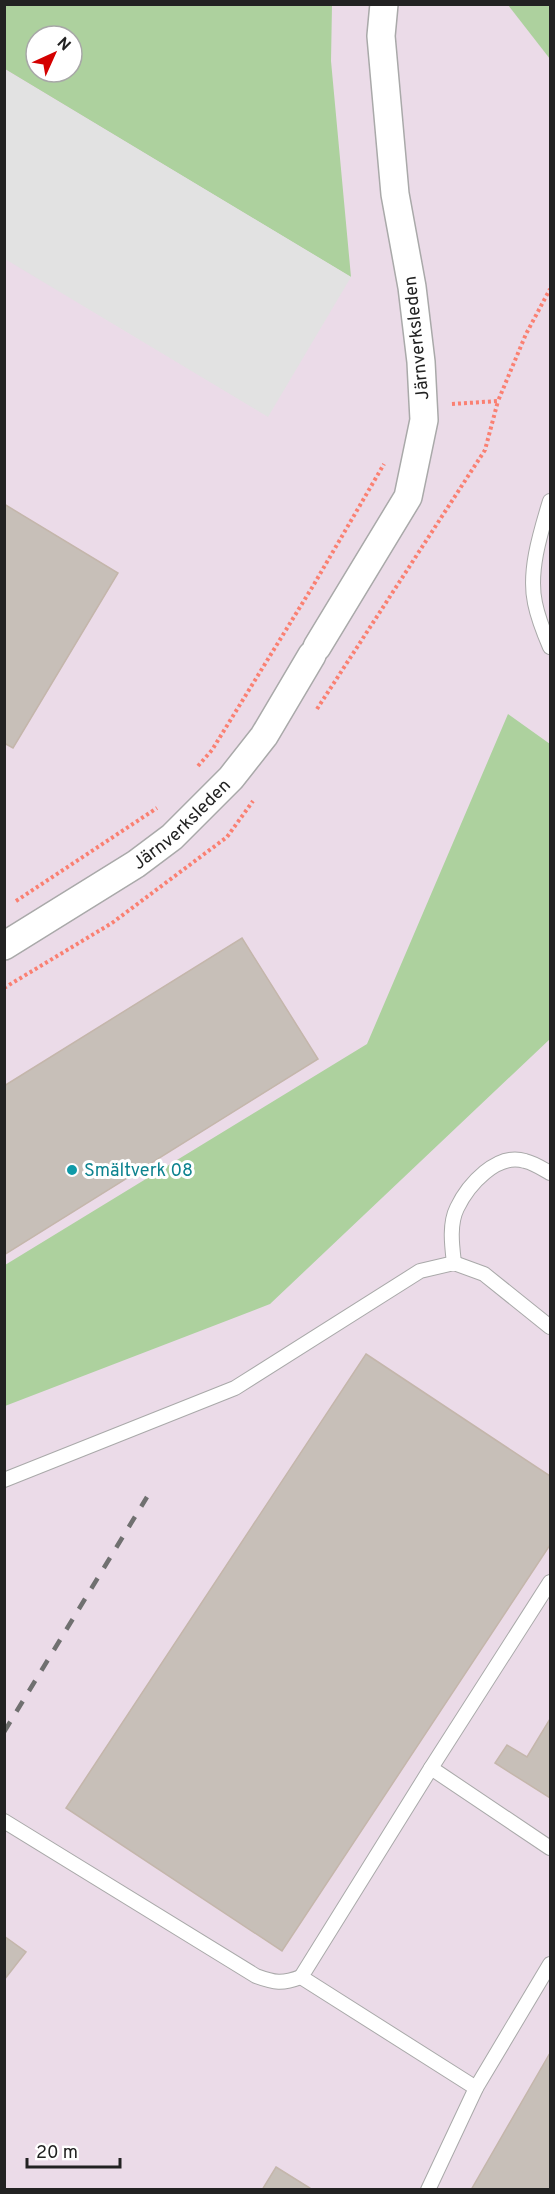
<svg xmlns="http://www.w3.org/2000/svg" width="555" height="2194" viewBox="0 0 555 2194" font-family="Overpass,sans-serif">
	<rect width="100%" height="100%" fill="#f2efe9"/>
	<path fill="#ebdbe8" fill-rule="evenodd" d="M5,5H550V2189H5ZM36,36H72V72H36Z"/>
	<g fill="#add19e" fill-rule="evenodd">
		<path d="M4,5H332L331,61L351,277L5,69ZM36,36H72V72H36Z"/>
		<polygon points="508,5 550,5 550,59"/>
		<polygon points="508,714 550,744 550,1039 270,1304 5,1406 5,1265 367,1044"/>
	</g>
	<polygon fill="#e2e2e2" points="4,69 351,277 268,417 5,259"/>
	<g fill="#c7bfb8" stroke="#c4b6ab" stroke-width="1.5">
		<polygon points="4,504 118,573 13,748 4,743"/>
		<polygon points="242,938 318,1059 4,1255 4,1086"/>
		<polygon points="366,1354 550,1476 550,1545 282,1951 66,1808"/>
		<polygon points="550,1719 550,1798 495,1763 507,1745 527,1757"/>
		<polygon points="4,1936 26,1952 4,1980"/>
		<polygon points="550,2053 550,2190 471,2190"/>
		<polygon points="276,2167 313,2190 262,2190"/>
	</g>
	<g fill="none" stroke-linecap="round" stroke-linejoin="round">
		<g stroke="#a9a9a9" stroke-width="16">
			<g id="lane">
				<path d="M550,501C541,531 528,571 535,603C538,618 544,633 550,647"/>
				<path d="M454,1263C452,1246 449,1224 457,1208C468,1185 497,1152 525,1161C534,1163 543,1169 550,1173"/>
				<polyline points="4,1480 235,1388 420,1271 454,1263 484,1274 550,1327"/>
				<polyline points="431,1768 550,1848"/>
				<path d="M4,1821L256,1976C275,1983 282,1984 301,1977"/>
				<polyline points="476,2088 301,1977 431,1768 550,1582"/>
				<polyline points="428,2190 476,2088 550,1964"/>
			</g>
		</g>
		<g stroke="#a9a9a9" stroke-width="30">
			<g id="street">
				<polyline points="317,647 408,497 424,420 421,362 412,287 395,194 381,36 384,4"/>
				<path id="s1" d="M4,946L136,864L172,837L231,778L264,736L312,655"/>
			</g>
		</g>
		<g stroke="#fa8072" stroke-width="4" stroke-dasharray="3 3" stroke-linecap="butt">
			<polyline points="452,404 498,401 526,334 550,289"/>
			<polyline points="317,709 485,450 498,401"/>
			<polyline points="198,766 212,750 313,586 384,464"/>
			<polyline points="16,901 157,808"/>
			<polyline points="4,988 112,923 227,837 253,801"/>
		</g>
		<use href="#lane" stroke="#fff" stroke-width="14"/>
		<use href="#street" stroke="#fff" stroke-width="27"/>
		<polyline stroke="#707070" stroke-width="4.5" stroke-dasharray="12 12" stroke-linecap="butt" points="4,1732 147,1497"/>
	</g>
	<circle fill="#0f9aa8" stroke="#fff" stroke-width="2" cx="72" cy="1170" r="6"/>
	<g text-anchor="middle" stroke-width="6" stroke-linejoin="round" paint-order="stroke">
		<g font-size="18" fill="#222" stroke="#fff">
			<text transform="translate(416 338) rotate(-96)" y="6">Järnverksleden</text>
			<text dy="6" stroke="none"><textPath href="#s1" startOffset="216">Järnverksleden</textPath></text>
		</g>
		<g font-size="18" fill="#0d838f" stroke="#fff" text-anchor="start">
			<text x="84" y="1176">Smältverk 08</text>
		</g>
	</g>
	<rect width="555" height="2194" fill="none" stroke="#222222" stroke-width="12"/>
	<g transform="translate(54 54) rotate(45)"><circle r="28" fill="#ffffff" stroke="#a7a7a7" stroke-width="1.5"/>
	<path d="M0-4.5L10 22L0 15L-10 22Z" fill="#d40000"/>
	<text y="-9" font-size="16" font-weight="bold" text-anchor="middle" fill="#222222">N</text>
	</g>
	<path d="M27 2158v9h93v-9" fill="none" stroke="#222222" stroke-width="3"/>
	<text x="36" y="2158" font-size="18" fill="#222222" stroke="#ffffff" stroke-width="4.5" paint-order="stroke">20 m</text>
</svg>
